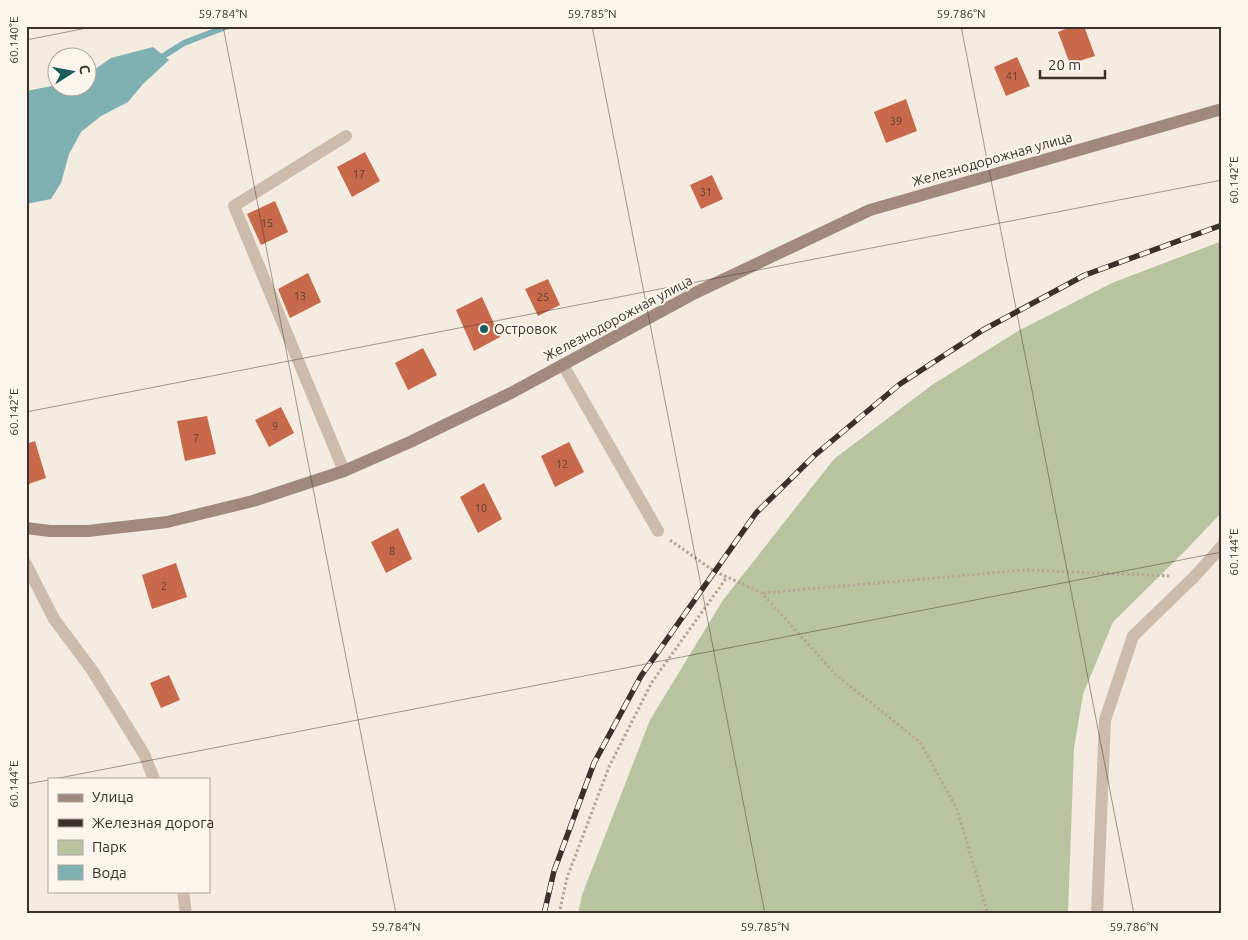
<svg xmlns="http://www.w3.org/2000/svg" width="1248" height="940" viewBox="0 0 1248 940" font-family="Ubuntu,sans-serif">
	<rect width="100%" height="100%" fill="#f4ebe1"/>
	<polygon fill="#b8c4a0" points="1222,241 1222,512 1186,550 1113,622 1083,694 1074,748 1068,914 578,914 582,895 650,720 723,600 834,459 932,385 1018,331 1112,283"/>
	<polygon fill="#7fb0b2" points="153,47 169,60 143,84 128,102 101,116 81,132 69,154 61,183 51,199 26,204 26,91 57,85 58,88 88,88 88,74 111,58"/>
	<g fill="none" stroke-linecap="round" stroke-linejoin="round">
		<polyline stroke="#7fb0b2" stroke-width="6" points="157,60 184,43 228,26"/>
	</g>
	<g fill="#c8694b">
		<polygon points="1073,26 1084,26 1095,56 1070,64 1058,32"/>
		<polygon points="1017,57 1030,86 1006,96 994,67"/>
		<polygon points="906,99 917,131 886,143 874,112"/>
		<polygon points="365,152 380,181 352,197 337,167"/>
		<polygon points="712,175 723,199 701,209 690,185"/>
		<polygon points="275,201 288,232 261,245 247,214"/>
		<polygon points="308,273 321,302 290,318 278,289"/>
		<polygon points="548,279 560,305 538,316 525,289"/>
		<polygon points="482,297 500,337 474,351 456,310"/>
		<polygon points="423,348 437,375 408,390 395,363"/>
		<polygon points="281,407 294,433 269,447 255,420"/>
		<polygon points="207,416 216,454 185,461 177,421"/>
		<polygon points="35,441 46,478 26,485 26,444"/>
		<polygon points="569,442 584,472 555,487 541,456"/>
		<polygon points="484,483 502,519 478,533 460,497"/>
		<polygon points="398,528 412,559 386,573 371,542"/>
		<polygon points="176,563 187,597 152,609 142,575"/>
		<polygon points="169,675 180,700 161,708 150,683"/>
	</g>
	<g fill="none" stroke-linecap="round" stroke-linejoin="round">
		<g stroke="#b9a596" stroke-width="3" stroke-dasharray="2.5 2.5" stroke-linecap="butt">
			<polyline points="670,540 714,571 762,593 836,675 920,742 957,809 988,914"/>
			<polyline points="763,593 1026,570 1171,576"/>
			<polyline points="559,914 567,878 609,767 652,682 727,577"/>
		</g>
		<g stroke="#cdbbac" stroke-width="12">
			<polyline points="563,365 658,531"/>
			<polyline points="344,471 234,206 346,136"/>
			<polyline points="26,564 54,619 92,670 144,754 154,779"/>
			<polyline points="183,891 186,914"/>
			<polyline points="1097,914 1105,720 1133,636 1194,577 1222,546"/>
		</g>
		<polyline stroke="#a18a7d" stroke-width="12" points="26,528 50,531 88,531 167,522 253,501 344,471 410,442 511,393 695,293 870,210 1222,109"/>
		<g stroke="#3b302b" stroke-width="5.5">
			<polyline id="rail" points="544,914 554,871 594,763 641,676 756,513 815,455 900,384 983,330 1085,275 1222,225"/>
		</g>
		<use href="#rail" stroke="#fbf5ee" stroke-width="4" stroke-dasharray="11" stroke-linecap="butt"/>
	</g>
	<path fill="none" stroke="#3b302b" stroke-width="1" stroke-opacity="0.45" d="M223,26L396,914M592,26L765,914M961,26L1134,914M26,40L97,26M26,412L1222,180M54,779L1222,552M26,784L49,780M26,911L27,914"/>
	<circle fill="#1f5a5e" stroke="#fbf5ee" stroke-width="2" cx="484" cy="329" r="5"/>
	<g text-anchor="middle" stroke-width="4" stroke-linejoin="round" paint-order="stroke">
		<g font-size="11" fill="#5e3e33">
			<text x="1012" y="80">41</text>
			<text x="896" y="125">39</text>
			<text x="359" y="178">17</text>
			<text x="706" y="196">31</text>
			<text x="267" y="227">15</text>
			<text x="300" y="300">13</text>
			<text x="543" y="301">25</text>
			<text x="275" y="430">9</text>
			<text x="196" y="442">7</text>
			<text x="562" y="468">12</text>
			<text x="481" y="512">10</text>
			<text x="392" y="555">8</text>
			<text x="164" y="590">2</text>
		</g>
		<g font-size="14" fill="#3b302b" stroke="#fbf5ee">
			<text transform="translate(992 159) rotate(-16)" y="5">Железнодорожная улица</text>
			<text transform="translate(618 318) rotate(-28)" y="5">Железнодорожная улица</text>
		</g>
		<g font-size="14" fill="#3b302b" stroke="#fbf5ee" text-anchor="start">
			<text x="494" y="334">Островок</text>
		</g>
	</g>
	<rect width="1248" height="940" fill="none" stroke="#fbf5ee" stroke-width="55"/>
	<rect x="48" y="778" width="162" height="115" fill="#fbf5ee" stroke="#aea6a0"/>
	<rect x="58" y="794" width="25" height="8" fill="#a18a7d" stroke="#aea6a0"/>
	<text x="92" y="802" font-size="15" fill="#3b302b">Улица</text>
	<rect x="58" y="819" width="25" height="8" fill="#3b302b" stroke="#aea6a0"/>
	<text x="92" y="828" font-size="15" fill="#3b302b">Железная дорога</text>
	<rect x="58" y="840" width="25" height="15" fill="#b8c4a0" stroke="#aea6a0"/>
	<text x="92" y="852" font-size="15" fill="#3b302b">Парк</text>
	<rect x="58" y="865" width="25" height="15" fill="#7fb0b2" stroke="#aea6a0"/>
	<text x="92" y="878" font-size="15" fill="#3b302b">Вода</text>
	<g transform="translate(72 72) rotate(79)"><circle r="24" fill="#fbf5ee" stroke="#aea6a0"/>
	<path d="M0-4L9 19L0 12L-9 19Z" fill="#1f5a5e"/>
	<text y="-8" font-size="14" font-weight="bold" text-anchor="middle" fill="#3b302b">С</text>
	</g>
	<path d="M1040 70v8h65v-8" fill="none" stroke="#3b302b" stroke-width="2.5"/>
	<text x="1048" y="70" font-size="15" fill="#3b302b" stroke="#fbf5ee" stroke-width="4" paint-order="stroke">20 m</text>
	<rect x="28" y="28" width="1192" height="884" fill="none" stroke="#3b302b" stroke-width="2"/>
	<g font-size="12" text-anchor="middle" fill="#3b302b">
		<text x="223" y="18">59.784°N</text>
		<text x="592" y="18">59.785°N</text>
		<text x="961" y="18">59.786°N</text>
		<text transform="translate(14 40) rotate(-90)" y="4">60.140°E</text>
		<text transform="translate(1234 180) rotate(-90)" y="4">60.142°E</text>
		<text transform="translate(14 412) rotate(-90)" y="4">60.142°E</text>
		<text transform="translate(1234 552) rotate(-90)" y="4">60.144°E</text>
		<text transform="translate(14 784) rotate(-90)" y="4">60.144°E</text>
		<text x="396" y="931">59.784°N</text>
		<text x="765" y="931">59.785°N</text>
		<text x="1134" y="931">59.786°N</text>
	</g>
</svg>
